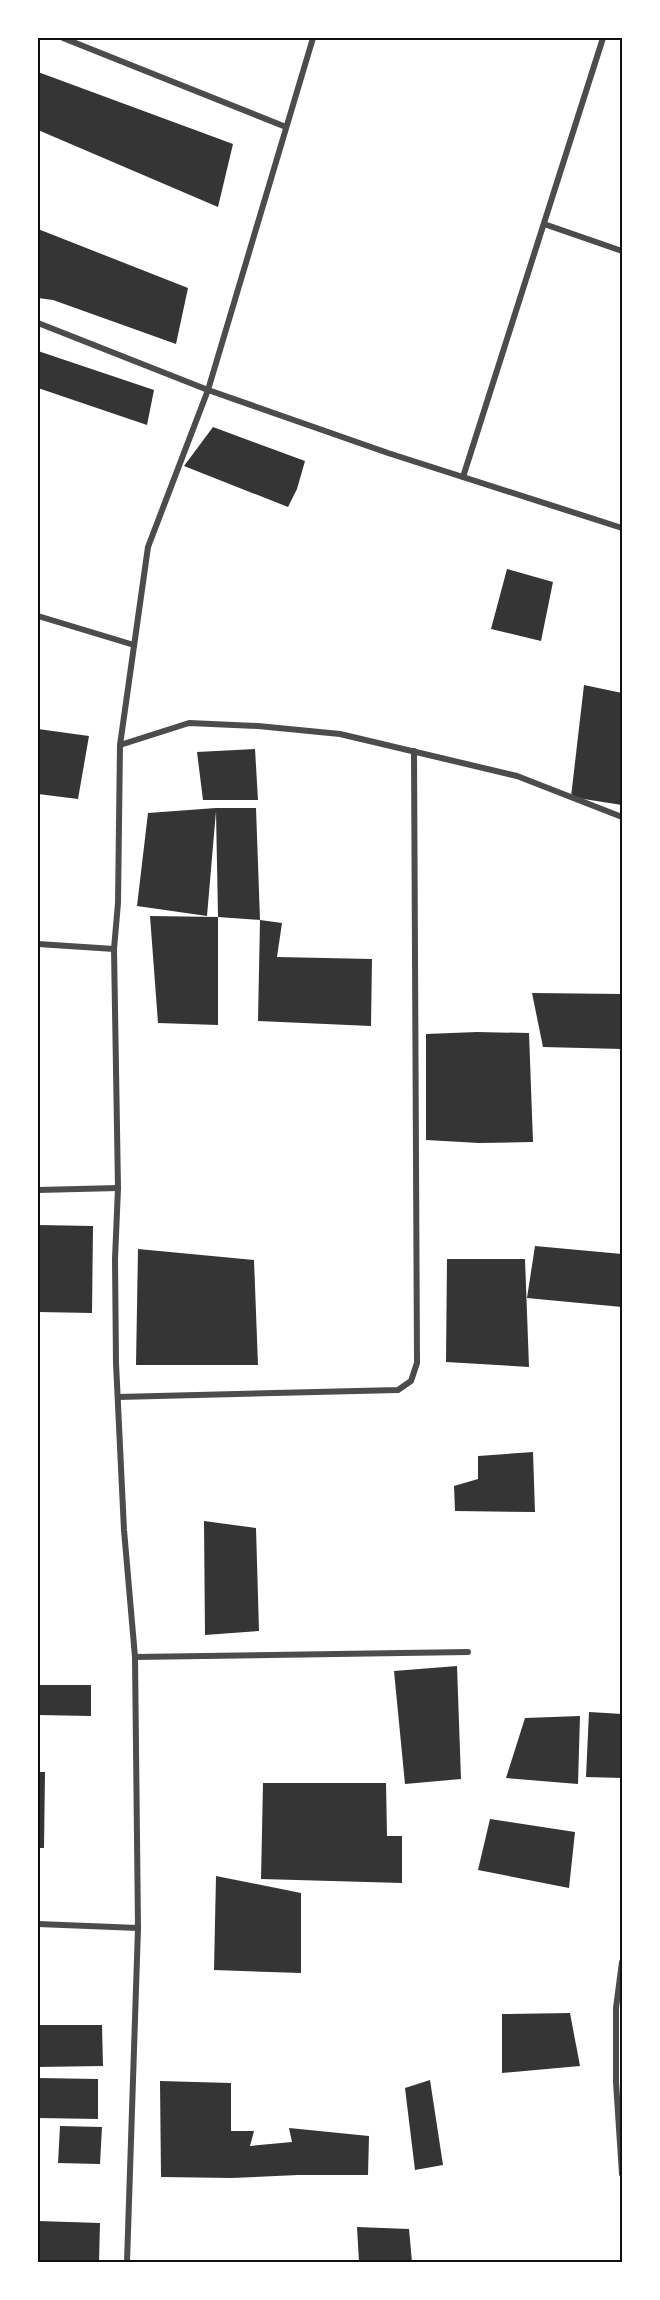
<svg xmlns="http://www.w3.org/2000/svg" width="660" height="2300" viewBox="0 0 660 2300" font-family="Arial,sans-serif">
	<rect width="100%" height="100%" fill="#fff"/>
	<g fill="#353535">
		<polygon points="38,72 233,144 218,207 38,130"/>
		<polygon points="38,229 188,288 176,344 53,300 38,298"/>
		<polygon points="38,351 154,390 147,425 38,388"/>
		<polygon points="213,427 305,461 297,489 288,507 184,466"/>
		<polygon points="507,569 553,582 541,641 491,629"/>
		<polygon points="584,685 622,693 622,805 571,797"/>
		<polygon points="38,729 89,736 78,799 38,794"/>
		<polygon points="255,749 258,800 203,800 197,752"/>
		<polygon points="216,808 256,808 260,920 282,923 277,957 372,959 371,1026 258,1021 260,920 218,917 216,811 207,916 137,906 148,813"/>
		<polygon points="150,916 218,917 218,1025 158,1023"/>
		<polygon points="532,993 622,994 622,1049 543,1047"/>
		<polygon points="477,1032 529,1033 533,1142 479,1143 426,1140 426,1034"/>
		<polygon points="38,1225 93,1226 92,1313 38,1312"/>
		<polygon points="535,1246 622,1254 622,1307 527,1298"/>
		<polygon points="138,1249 254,1260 258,1365 136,1365"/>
		<polygon points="447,1259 525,1259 529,1367 446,1362"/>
		<polygon points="533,1452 535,1512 455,1511 454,1486 478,1479 478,1456"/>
		<polygon points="204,1521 256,1528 259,1631 205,1635"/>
		<polygon points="457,1666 461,1779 405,1784 394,1671"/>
		<polygon points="38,1685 91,1685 91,1716 38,1715"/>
		<polygon points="589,1712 622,1714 622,1778 586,1777"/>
		<polygon points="580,1716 578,1784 506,1778 525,1718"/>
		<polygon points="38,1772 45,1772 44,1848 38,1848"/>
		<polygon points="263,1783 386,1783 387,1836 402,1836 402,1883 261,1879"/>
		<polygon points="490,1819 575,1832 569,1888 478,1870"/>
		<polygon points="216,1876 301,1893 301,1973 214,1970"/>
		<polygon points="570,2013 580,2066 502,2073 502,2014"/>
		<polygon points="38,2025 102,2025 103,2066 38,2067"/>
		<polygon points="38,2078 98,2079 98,2119 38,2118"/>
		<polygon points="430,2080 443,2165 415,2170 405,2088"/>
		<polygon points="160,2081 231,2083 231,2131 254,2131 250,2146 292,2142 289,2128 369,2136 368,2175 298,2175 231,2178 161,2177"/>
		<polygon points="60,2126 102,2127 100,2164 58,2163"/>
		<polygon points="38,2221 100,2223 99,2262 38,2262"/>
		<polygon points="357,2227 409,2229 412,2262 359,2262"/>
	</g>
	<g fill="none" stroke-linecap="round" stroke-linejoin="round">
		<g stroke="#4c4c4c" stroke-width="6">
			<polyline points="63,38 286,127"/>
			<polyline points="544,224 622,251"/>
			<polyline points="38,323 208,390 388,453 622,528"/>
			<polyline points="463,477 603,38"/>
			<polyline points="38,616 134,645"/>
			<polyline points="120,745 189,723 258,726 340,734 517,776 622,817"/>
			<polyline points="38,944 114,949"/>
			<polyline points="38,1190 118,1188"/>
			<polyline points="118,1397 398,1390 411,1381 417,1363 414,751"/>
			<polyline points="135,1657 468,1652"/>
			<polyline points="38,1924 138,1928"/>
			<polyline points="622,1962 616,2008 616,2082 622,2174"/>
			<polyline points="127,2262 138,1928 135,1657 124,1530 116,1363 115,1259 118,1188 114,949 118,903 120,745 148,547 208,390 313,38"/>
		</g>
	</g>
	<rect width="660" height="2300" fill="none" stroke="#ffffff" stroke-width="78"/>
	<rect x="39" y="39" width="582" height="2222" fill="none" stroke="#111" stroke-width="2"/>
</svg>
